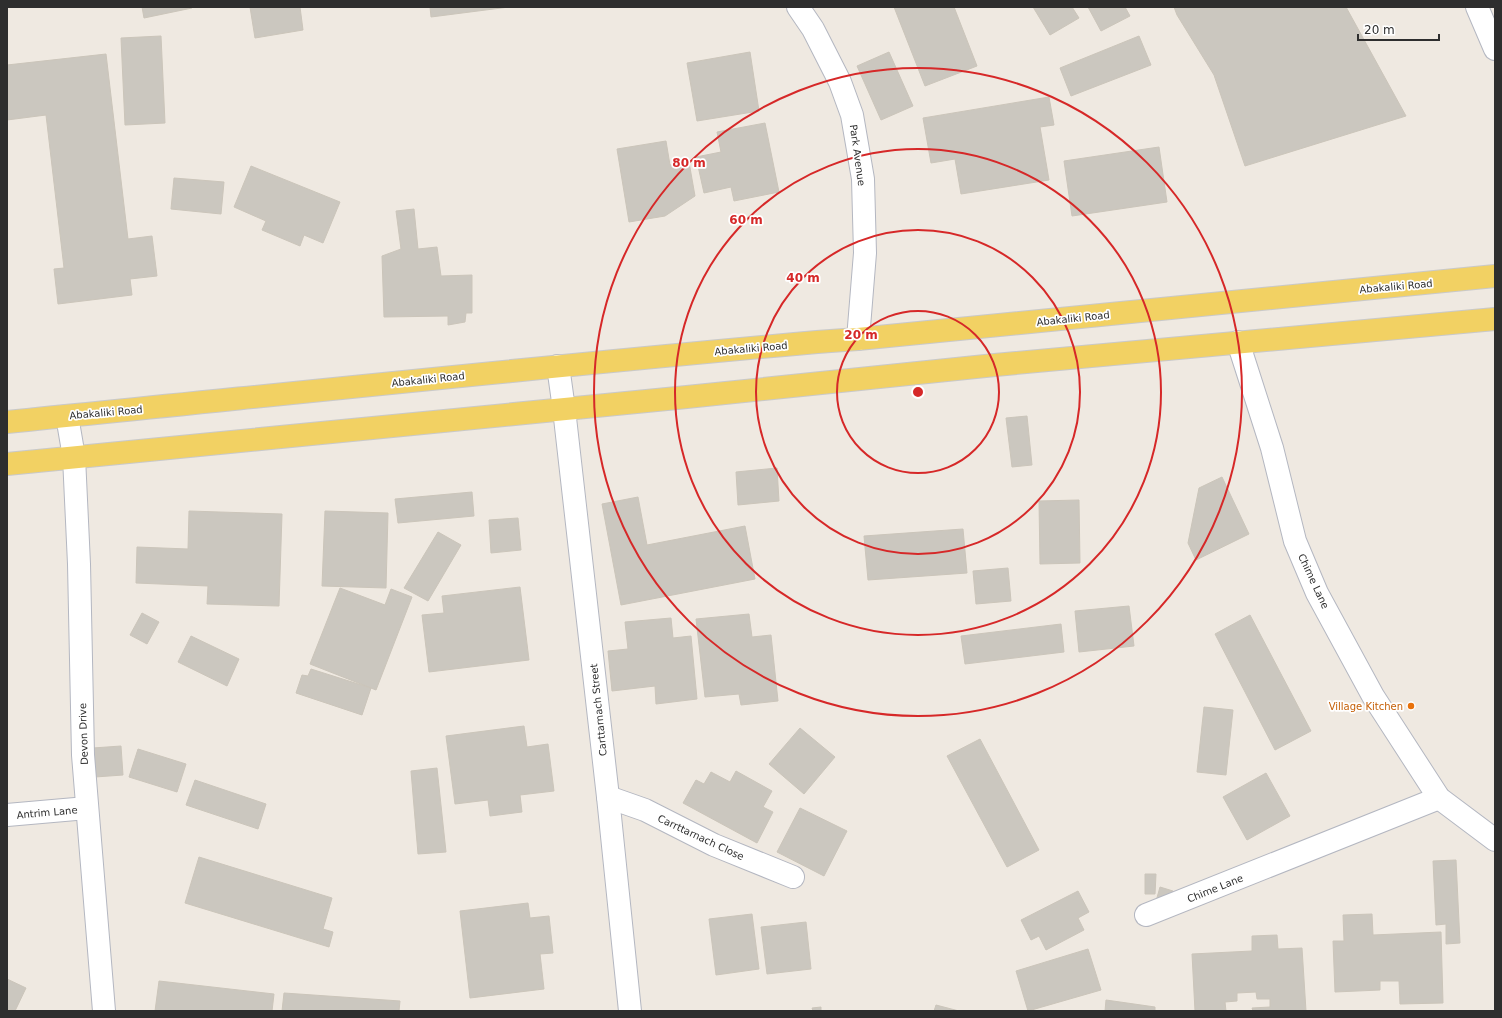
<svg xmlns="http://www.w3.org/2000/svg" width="1502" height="1018" viewBox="0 0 1502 1018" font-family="'DejaVu Sans',sans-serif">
	<rect width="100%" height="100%" fill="#efe9e1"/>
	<g fill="#cbc7bf" stroke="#cbc5ba">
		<polygon points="142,7 192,7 192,8 144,18"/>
		<polygon points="250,7 300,7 303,30 255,38"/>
		<polygon points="430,7 509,7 431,17"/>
		<polygon points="894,7 954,7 977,66 925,86"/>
		<polygon points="1033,7 1072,7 1079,18 1050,35"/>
		<polygon points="1088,7 1125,7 1130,16 1101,31"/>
		<polygon points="1174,7 1346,7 1406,116 1245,166 1214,75 1177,15"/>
		<polygon points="161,36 165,123 125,125 121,38"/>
		<polygon points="1139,36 1151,65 1071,96 1060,68"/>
		<polygon points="750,52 759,111 697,121 687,63"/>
		<polygon points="889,52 913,106 881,120 857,66"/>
		<polygon points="106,54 128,239 152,236 157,276 130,279 132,295 58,304 54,269 64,268 46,115 7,120 7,65"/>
		<polygon points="1049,97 1054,125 1040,127 1049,180 961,194 955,159 931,163 923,118"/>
		<polygon points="765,123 779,192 734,201 731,187 704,193 696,157 721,152 717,132"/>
		<polygon points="666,141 670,165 689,162 695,196 665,216 629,222 617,149"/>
		<polygon points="1159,147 1167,202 1072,216 1064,161"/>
		<polygon points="251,166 340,202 323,243 304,235 300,246 262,230 266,221 234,207"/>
		<polygon points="174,178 224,182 221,214 171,209"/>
		<polygon points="414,209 418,249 437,247 441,276 472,275 472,313 466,313 465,322 448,325 448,316 384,317 382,256 401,249 396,211"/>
		<polygon points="1027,416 1032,465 1012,467 1006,418"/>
		<polygon points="777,468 779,501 738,505 736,472"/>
		<polygon points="1222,477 1249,534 1196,560 1188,543 1199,488"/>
		<polygon points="472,492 474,516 398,523 395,499"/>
		<polygon points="638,497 647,545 745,526 755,579 621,605 602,504"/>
		<polygon points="1079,500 1080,563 1040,564 1039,501"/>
		<polygon points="189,511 282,514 279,606 207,604 208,586 136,583 137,547 188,549"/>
		<polygon points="325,511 388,513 386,588 322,586"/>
		<polygon points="518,518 521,550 491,553 489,520"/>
		<polygon points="963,529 967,573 868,580 864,536"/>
		<polygon points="438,532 461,545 428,601 404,588"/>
		<polygon points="1008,568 1011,601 976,604 973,571"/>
		<polygon points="520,587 529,660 429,672 422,615 444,613 442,596"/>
		<polygon points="340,588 385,605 391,589 412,597 376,690 310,664"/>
		<polygon points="1129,606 1134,646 1079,652 1075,611"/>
		<polygon points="142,613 159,622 147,644 130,635"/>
		<polygon points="749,614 752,637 771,635 778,701 741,705 739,694 705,697 696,619"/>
		<polygon points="1250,615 1311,731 1275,750 1215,634"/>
		<polygon points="671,618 673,638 691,636 697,699 656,704 655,686 612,691 608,651 628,649 625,622"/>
		<polygon points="1061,624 1064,652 965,664 961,636"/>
		<polygon points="191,636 239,659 227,686 178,662"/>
		<polygon points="311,669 371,688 362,715 296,693 302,675 308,676"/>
		<polygon points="1204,707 1233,710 1226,775 1197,772"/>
		<polygon points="524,726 527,747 548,744 554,791 520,795 522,812 490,816 488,800 455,804 446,736"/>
		<polygon points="800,728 835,757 804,794 769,764"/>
		<polygon points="980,739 1039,850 1007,867 947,756"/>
		<polygon points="121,746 123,775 95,777 93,748"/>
		<polygon points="138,749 186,764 177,792 129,777"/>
		<polygon points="437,768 446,852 418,854 411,771"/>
		<polygon points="736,771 772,791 763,807 773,812 757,843 683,803 696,780 704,784 711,772 730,782"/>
		<polygon points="1266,773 1290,816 1247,840 1223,797"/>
		<polygon points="195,780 266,804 258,829 186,805"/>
		<polygon points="800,808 847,831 824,876 777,852"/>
		<polygon points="199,857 332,898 323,929 333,932 329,947 185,903"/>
		<polygon points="1456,860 1460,943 1446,944 1446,924 1436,925 1433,861"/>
		<polygon points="1145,874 1156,874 1155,894 1145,894"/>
		<polygon points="1160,887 1173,891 1165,916 1153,912"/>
		<polygon points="1078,891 1089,912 1078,918 1084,930 1046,950 1039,936 1031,940 1021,920"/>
		<polygon points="528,903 530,918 549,916 553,953 540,954 544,989 470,998 460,911"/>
		<polygon points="752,914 759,969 716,975 709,919"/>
		<polygon points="1372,914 1373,935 1441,932 1443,1003 1400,1004 1399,981 1380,981 1380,990 1335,992 1333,941 1344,941 1343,915"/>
		<polygon points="806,922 811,969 767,974 761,927"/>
		<polygon points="1277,935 1278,949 1302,948 1306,1011 1253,1011 1252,1008 1270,1007 1270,999 1257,999 1256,992 1237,993 1237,1001 1225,1002 1226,1011 1195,1011 1192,954 1252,951 1252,936"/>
		<polygon points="1088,949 1101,990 1028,1011 1016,971"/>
		<polygon points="7,979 26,988 15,1011 7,1009"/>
		<polygon points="159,981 274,994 272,1011 155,1011"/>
		<polygon points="284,993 400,1001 399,1011 282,1011"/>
		<polygon points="1106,1000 1155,1007 1155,1011 1105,1011"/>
		<polygon points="936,1005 959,1011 934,1011"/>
		<polygon points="821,1007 821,1011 813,1011 812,1008"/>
	</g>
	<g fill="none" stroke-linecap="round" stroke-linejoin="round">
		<g stroke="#b4b7c1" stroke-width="24">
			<g id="street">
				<polyline points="1477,7 1495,49"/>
				<polyline points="1238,342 1272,448 1295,541 1317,593 1373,696 1439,798 1495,840"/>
				<polyline points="558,366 564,409 608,797 630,1011"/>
				<polyline points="67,416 74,457 79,564 83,755 104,1011"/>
				<polyline points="608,797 645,810 714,845 793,877"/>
				<polyline points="7,815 87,808"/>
				<polyline points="1146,915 1439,798"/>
			</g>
		</g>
		<g stroke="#b4b7c1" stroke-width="24">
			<polyline id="secondary" points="798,7 813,29 840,82 852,115 863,179 865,253 858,339"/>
		</g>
		<g stroke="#c9c9c9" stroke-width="24">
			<g id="primary">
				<path d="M7,422C277,395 547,366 817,342L858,339L1495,276"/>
				<polyline points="7,464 677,398 995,365 1495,319"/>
			</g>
		</g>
		<use href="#street" stroke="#fff" stroke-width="22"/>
		<use href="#secondary" stroke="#fff" stroke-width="22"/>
		<use href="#primary" stroke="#f2d163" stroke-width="22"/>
	</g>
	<g fill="none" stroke="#d62828" stroke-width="2">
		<circle cx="918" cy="392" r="81"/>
		<circle cx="918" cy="392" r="162"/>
		<circle cx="918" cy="392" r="243"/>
		<circle cx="918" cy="392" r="324"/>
	</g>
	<circle fill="#e8710a" stroke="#fff" stroke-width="1.5" cx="1411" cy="706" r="4"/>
	<g text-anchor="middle" stroke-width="3.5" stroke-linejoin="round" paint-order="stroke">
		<g font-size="10" fill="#2e2e2e" stroke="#fff">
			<text transform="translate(858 155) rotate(82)" y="4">Park Avenue</text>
			<text transform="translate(1396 286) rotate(-5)" y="4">Abakaliki Road</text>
			<text transform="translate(1073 318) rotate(-6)" y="4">Abakaliki Road</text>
			<text transform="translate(751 348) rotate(-5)" y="4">Abakaliki Road</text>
			<text transform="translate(428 379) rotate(-6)" y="4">Abakaliki Road</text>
			<text transform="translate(106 412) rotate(-5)" y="4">Abakaliki Road</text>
			<text transform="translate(1314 581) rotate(65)" y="4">Chime Lane</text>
			<text transform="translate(598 710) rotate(-96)" y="4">Carttarnach Street</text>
			<text transform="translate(83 734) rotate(-92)" y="4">Devon Drive</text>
			<text transform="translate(47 812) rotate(-5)" y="4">Antrim Lane</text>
			<text transform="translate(701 837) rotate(25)" y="4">Carrttarnach Close</text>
			<text transform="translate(1215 888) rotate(-22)" y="4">Chime Lane</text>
		</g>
		<g font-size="10" fill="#c56008" stroke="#fff" text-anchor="end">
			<text x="1403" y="710">Village Kitchen</text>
		</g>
	</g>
	<circle cx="918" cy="392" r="6" fill="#d62828" stroke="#fff" stroke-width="2"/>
	<g font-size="12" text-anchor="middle" font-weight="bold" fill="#d62828" stroke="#fff" stroke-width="3.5" stroke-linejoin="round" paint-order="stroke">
		<text x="689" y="167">80 m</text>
		<text x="746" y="224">60 m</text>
		<text x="803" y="282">40 m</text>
		<text x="861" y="339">20 m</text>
	</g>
	<rect width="1502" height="1018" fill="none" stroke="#2e2e2e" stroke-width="16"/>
	<path d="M1358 34v6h81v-6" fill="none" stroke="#2e2e2e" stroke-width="2"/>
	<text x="1364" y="34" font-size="12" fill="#2e2e2e" stroke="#ffffff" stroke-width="3" paint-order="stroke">20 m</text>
</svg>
